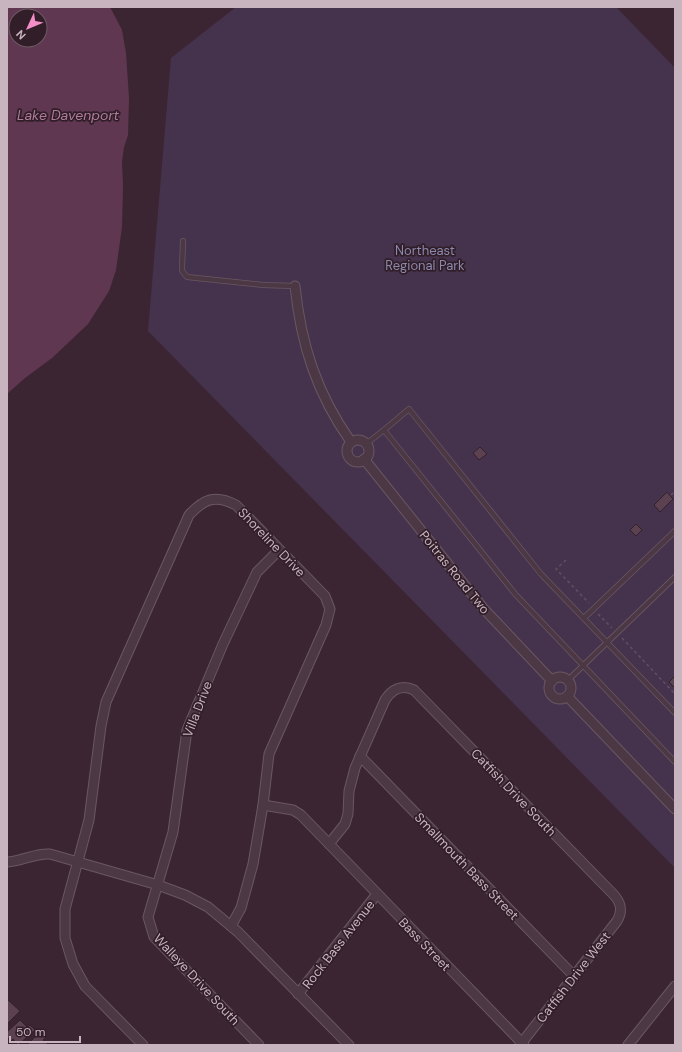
<svg xmlns="http://www.w3.org/2000/svg" width="682" height="1052" viewBox="0 0 682 1052" font-family="'DM Sans',sans-serif">
	<rect width="100%" height="100%" fill="#3c2533"/>
	<polygon fill="#45334d" points="236,7 616,7 675,68 675,868 148,331 171,58"/>
	<path fill="#603750" fill-rule="evenodd" d="M7,7H110L122,30L126,53L129,98L128,135L124,147L122,162L123,186L122,227L116,270L109,291L88,324L52,358L25,378L7,394ZM16,16H40V40H16Z"/>
	<g fill="#5c4151" stroke="#33202b">
		<polygon points="480,447 487,454 479,460 473,453"/>
		<polygon points="667,492 673,499 660,512 654,505"/>
		<polygon points="636,524 642,530 636,536 630,530"/>
		<polygon points="675,676 675,688 669,682"/>
		<polygon points="7,999 20,1011 7,1024"/>
		<polygon points="20,1020 27,1027 30,1025 35,1030 18,1045 13,1039 11,1041 7,1037 7,1032"/>
		<polygon points="40,1032 46,1037 43,1040 49,1045 27,1045"/>
	</g>
	<g fill="none" stroke-linecap="round" stroke-linejoin="round">
		<g stroke="#6a5762" stroke-width="6">
			<g id="lane">
				<polyline points="183,241 182,270 183,272 187,277 263,285 295,286"/>
				<polyline points="384,430 409,409 541,574 675,713"/>
				<polyline points="366,444 384,430 516,595 675,762"/>
				<polyline points="584,618 675,531"/>
				<polyline points="567,681 675,577"/>
			</g>
		</g>
		<g stroke="#6a5762" stroke-width="11">
			<g id="street">
				<path d="M295,286C301,345 317,394 351,442"/>
				<circle cx="358" cy="451" r="11"/>
				<polyline points="364,459 483,608 552,681"/>
				<circle cx="560" cy="688" r="11"/>
				<polyline points="567,696 675,809"/>
				<polyline points="360,756 574,976"/>
				<polyline points="263,805 293,810 301,815 524,1045"/>
				<path d="M329,844L345,824L348,814L349,791L355,768L385,700C392,689 402,684 414,690L614,895C621,903 623,911 617,921L520,1045"/>
				<path d="M7,862C22,861 35,853 50,854L158,885L185,895L208,907L238,932L349,1045"/>
				<polyline points="298,994 377,894"/>
				<path d="M143,1045L85,986L73,964L65,938V909L89,820L101,726L106,702L189,515C204,499 215,494 236,505L325,596L330,609L326,625L269,754L263,805L253,864L241,908L231,926"/>
				<polyline points="259,1045 154,937 148,917 173,832 187,730 223,644 257,572 279,550"/>
				<polyline points="628,1045 675,986"/>
			</g>
		</g>
		<g stroke="#614e62" stroke-width="1.5" stroke-dasharray="3 3" stroke-linecap="butt">
			<polyline points="671,495 675,491"/>
			<polyline points="566,560 556,569 589,603"/>
			<polyline points="598,614 612,628"/>
			<polyline points="622,638 675,694"/>
		</g>
		<use href="#lane" stroke="#4c3844" stroke-width="4.5"/>
		<use href="#street" stroke="#4c3844" stroke-width="9"/>
	</g>
	<g text-anchor="middle" stroke-width="3.5" stroke-linejoin="round" paint-order="stroke">
		<g font-size="13" fill="#8b89ac" stroke="#311e29">
			<text x="425" y="255">Northeast<tspan x="425" dy="15">Regional Park</tspan></text>
		</g>
		<g font-size="13" fill="#c8b4bf" stroke="#311e29">
			<text transform="translate(272 542) rotate(46)" y="5">Shoreline Drive</text>
			<text transform="translate(455 572) rotate(51)" y="5">Poitras Road Two</text>
			<text transform="translate(197 709) rotate(-69)" y="5">Villa Drive</text>
			<text transform="translate(514 792) rotate(46)" y="5">Catfish Drive South</text>
			<text transform="translate(467 866) rotate(46)" y="5">Smallmouth Bass Street</text>
			<text transform="translate(338 944) rotate(-52)" y="5">Rock Bass Avenue</text>
			<text transform="translate(425 944) rotate(46)" y="5">Bass Street</text>
			<text transform="translate(573 977) rotate(-52)" y="5">Catfish Drive West</text>
			<text transform="translate(197 979) rotate(47)" y="5">Walleye Drive South</text>
		</g>
		<g font-size="14" font-style="italic" fill="#ae7d9b" stroke="#311e29">
			<text x="68" y="120">Lake Davenport</text>
		</g>
	</g>
	<rect width="682" height="1052" fill="none" stroke="#c8b4bf" stroke-width="16"/>
	<g transform="translate(28 28) rotate(226)"><circle r="19" fill="#311e29" stroke="#6d5a65"/>
	<path d="M0-3L7 15L0 10L-7 15Z" fill="#f38ec7"/>
	<text y="-6" font-size="11" font-weight="bold" text-anchor="middle" fill="#c8b4bf">N</text>
	</g>
	<path d="M10 1036v6h70v-6" fill="none" stroke="#c8b4bf" stroke-width="2"/>
	<text x="16" y="1036" font-size="12" fill="#c8b4bf" stroke="#311e29" stroke-width="3" paint-order="stroke">50 m</text>
</svg>
